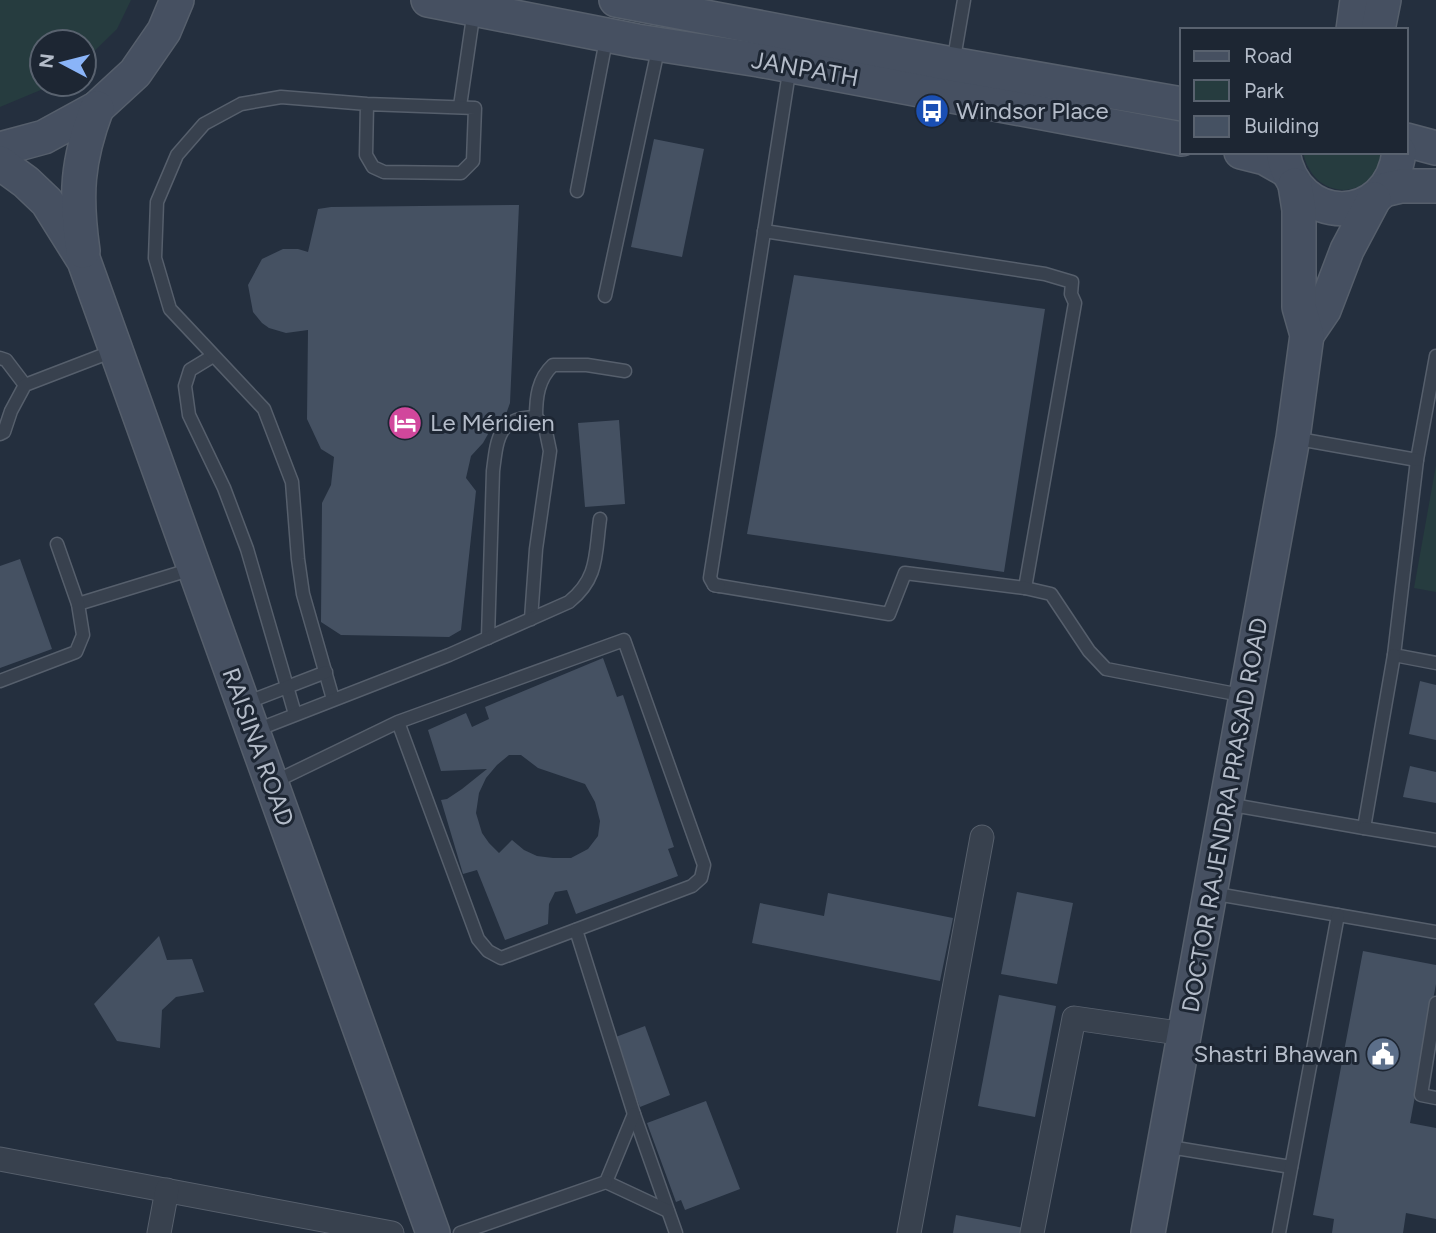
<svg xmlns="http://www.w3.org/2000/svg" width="1436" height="1233" viewBox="0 0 1436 1233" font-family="Figtree,sans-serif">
	<rect width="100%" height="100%" fill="#242f3e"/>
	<g fill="#263c3f">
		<polygon points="0,0 131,0 117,29 84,61 84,42 42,42 42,84 55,84 0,107"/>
		<path d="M1303,152H1381C1376,202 1313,203 1303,152Z"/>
		<polygon points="1436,465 1436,592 1414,588"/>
	</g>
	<g fill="#455162" fill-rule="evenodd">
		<polygon points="654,139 704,149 682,257 631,247"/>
		<polygon points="519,205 510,403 501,428 492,427 483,443 471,456 466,478 476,491 461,630 449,637 341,635 321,622 322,503 331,485 334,457 321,449 307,419 308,330 286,333 269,328 262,323 253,312 248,285 262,259 283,249 298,249 308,252 318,209 331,207"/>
		<polygon points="794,275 1045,309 1004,572 747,534"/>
		<polygon points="619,420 625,504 585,507 578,423"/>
		<polygon points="20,559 52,649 0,668 0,566"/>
		<path d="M603,658L617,697L623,695L674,847L668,849L678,876L576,914L567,890L555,892L549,904L548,924L505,940L477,870L463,874L441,800L447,799L462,789L487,769L441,771L428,730L466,713L472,727L489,719L485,707ZM509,755H521L538,768L585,784L595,802L600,821L598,836L588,849L571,858H553L537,856L524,850L512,840L499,853L489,843L482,833L476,813L479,793L486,778L497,765Z"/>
		<polygon points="1420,681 1436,685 1436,740 1409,734"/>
		<polygon points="1410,766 1436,772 1436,803 1403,797"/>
		<polygon points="1017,892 1073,903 1057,984 1001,974"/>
		<polygon points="828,893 953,918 940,981 752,943 760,903 824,916"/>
		<polygon points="159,936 167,960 192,959 204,992 176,997 162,1010 160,1048 117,1041 94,1004"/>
		<polygon points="1363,951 1436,965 1436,984 1410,1123 1436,1128 1436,1219 1406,1213 1403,1233 1332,1233 1334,1219 1313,1215"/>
		<polygon points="999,995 1056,1006 1035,1117 978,1106"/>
		<polygon points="645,1026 670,1095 640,1107 613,1038"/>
		<polygon points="706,1101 740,1189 685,1210 681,1200 676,1202 647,1123"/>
		<polygon points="956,1215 1024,1228 1023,1233 953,1233"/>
	</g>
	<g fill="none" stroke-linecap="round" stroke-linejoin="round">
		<g stroke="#565f6c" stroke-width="15">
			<g id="lane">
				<polyline points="953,64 964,0"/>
				<polyline points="460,106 474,10"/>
				<polyline points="577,191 607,35"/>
				<polyline points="764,231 1045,274 1072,282 1071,294 1075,303 1025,588"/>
				<polyline points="605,296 659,45"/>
				<polyline points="213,356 190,370 185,386 189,415 224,488 247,549 295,714"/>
				<polyline points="1436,356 1417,460 1394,655 1436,663"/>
				<polyline points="0,358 6,360 25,385"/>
				<path d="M536,417C536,397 538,379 553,365H587L625,371"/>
				<polyline points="0,434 4,432 11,411 25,385 116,350"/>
				<polyline points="1293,438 1417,460"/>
				<polyline points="714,585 889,614 905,573 1025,588 1051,594 1089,651 1106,669 1246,696"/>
				<polyline points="719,586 714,585 710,578 790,66"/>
				<polyline points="78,604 192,569"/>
				<path d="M488,638L493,471C497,439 498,417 536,417L545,427L550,451L536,549L531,619"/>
				<polyline points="0,681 76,652 83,635 78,604 57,544"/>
				<polyline points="333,699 303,594 298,559 292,482 264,409 170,309 155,258 157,202 177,155 204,124 241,104 281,97 367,104 475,108 473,161 461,173 384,172 373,167 366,155 367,104"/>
				<polyline points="243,704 326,672"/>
				<path d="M254,731L449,655L569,602C599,578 595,554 600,519"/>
				<polyline points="272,783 398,722 624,640 704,865 701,878 692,886 501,958 488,951 478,939 398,722"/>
				<polyline points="1227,804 1364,828 1394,655"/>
				<polyline points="1364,828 1436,840"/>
				<polyline points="1211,893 1436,932"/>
				<polyline points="576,930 634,1114 676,1233"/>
				<polyline points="1436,1003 1421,1095 1436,1098"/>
				<polyline points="634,1114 606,1182 668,1211"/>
				<polyline points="1164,1146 1291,1167"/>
				<polyline points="460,1233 606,1182"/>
				<polyline points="1279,1233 1338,915"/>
			</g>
		</g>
		<g stroke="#565f6c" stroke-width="25">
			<g id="street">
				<polyline points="0,1159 392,1233"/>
				<polyline points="159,1233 167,1190"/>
				<polyline points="909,1233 982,837"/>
				<polyline points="1032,1233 1074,1018 1185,1034"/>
			</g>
		</g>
		<g stroke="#565f6c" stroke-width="36">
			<g id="secondary">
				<polyline points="428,0 637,41 759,60 1182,139"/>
				<polyline points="616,0 952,64 1182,104"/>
				<polyline points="1353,30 1357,0"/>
				<polyline points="1378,30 1384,0"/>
				<polyline points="1406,140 1436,148"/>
				<polyline points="0,149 44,137 97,108 135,73 164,31 177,0"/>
				<polyline points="1241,152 1265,158 1286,170"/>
				<path d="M1283,152C1295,228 1390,227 1399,152"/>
				<polyline points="0,163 26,182 47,202 84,261 433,1233"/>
				<polyline points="1384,190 1401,186 1436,186"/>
				<path d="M83,251C75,195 77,161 97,108"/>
				<polyline points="1307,335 1324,310 1347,250 1374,199"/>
				<polyline points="1148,1233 1293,438 1307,335 1299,307 1299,210 1295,185"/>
			</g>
		</g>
		<use href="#lane" stroke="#38414e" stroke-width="12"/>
		<use href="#street" stroke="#38414e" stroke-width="23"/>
		<use href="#secondary" stroke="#465061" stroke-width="33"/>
	</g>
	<defs>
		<g id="bus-disc" transform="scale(1.75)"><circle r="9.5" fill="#1a4fb4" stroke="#1d2633"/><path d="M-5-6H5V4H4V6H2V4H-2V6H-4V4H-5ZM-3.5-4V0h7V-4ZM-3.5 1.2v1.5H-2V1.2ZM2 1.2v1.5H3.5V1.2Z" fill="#fff"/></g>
		<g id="hotel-disc" transform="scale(1.75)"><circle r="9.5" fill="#d1479c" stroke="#1d2633"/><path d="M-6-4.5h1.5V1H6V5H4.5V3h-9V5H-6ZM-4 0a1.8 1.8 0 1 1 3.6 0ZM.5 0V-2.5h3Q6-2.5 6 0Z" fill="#fff"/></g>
		<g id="civic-disc" transform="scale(1.75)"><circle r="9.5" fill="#5c6f8a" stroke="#1d2633"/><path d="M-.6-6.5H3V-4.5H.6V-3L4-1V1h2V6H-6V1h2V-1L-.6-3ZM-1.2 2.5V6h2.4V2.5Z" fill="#fff"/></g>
	</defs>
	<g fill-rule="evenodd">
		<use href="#bus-disc" x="932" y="111"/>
		<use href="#hotel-disc" x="405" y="423"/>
		<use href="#civic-disc" x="1383" y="1054"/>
	</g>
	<g text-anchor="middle" stroke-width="6" stroke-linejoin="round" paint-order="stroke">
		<g font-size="24" fill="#b4bcc9" stroke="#1d2633">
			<text transform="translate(805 69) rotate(10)" y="8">JANPATH</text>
			<text transform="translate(258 747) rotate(70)" y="8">RAISINA ROAD</text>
			<text transform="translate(1225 815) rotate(-80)" y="8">DOCTOR RAJENDRA PRASAD ROAD</text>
		</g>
		<g font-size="24" fill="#b4bcc9" stroke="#1d2633" text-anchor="start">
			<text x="956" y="119">Windsor Place</text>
			<text x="430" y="431">Le Méridien</text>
			<text x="1358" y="1062" text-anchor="end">Shastri Bhawan</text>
		</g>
	</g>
	<rect x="1180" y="28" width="228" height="126" fill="#1d2633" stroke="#59626f" stroke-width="2"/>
	<rect x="1194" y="51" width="35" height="10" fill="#465061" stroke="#59626f" stroke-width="2"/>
	<text x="1244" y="63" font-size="21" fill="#b4bcc9">Road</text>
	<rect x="1194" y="80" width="35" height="21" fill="#263c3f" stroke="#59626f" stroke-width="2"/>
	<text x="1244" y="98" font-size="21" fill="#b4bcc9">Park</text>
	<rect x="1194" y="116" width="35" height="21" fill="#455162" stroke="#59626f" stroke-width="2"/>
	<text x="1244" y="133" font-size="21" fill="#b4bcc9">Building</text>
	<g transform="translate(63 63) rotate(277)"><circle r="33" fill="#1d2633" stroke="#59626f" stroke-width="2"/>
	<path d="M0-5L12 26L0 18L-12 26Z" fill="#8ab4f8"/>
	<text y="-10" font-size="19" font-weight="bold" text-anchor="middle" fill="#b4bcc9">N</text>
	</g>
</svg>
